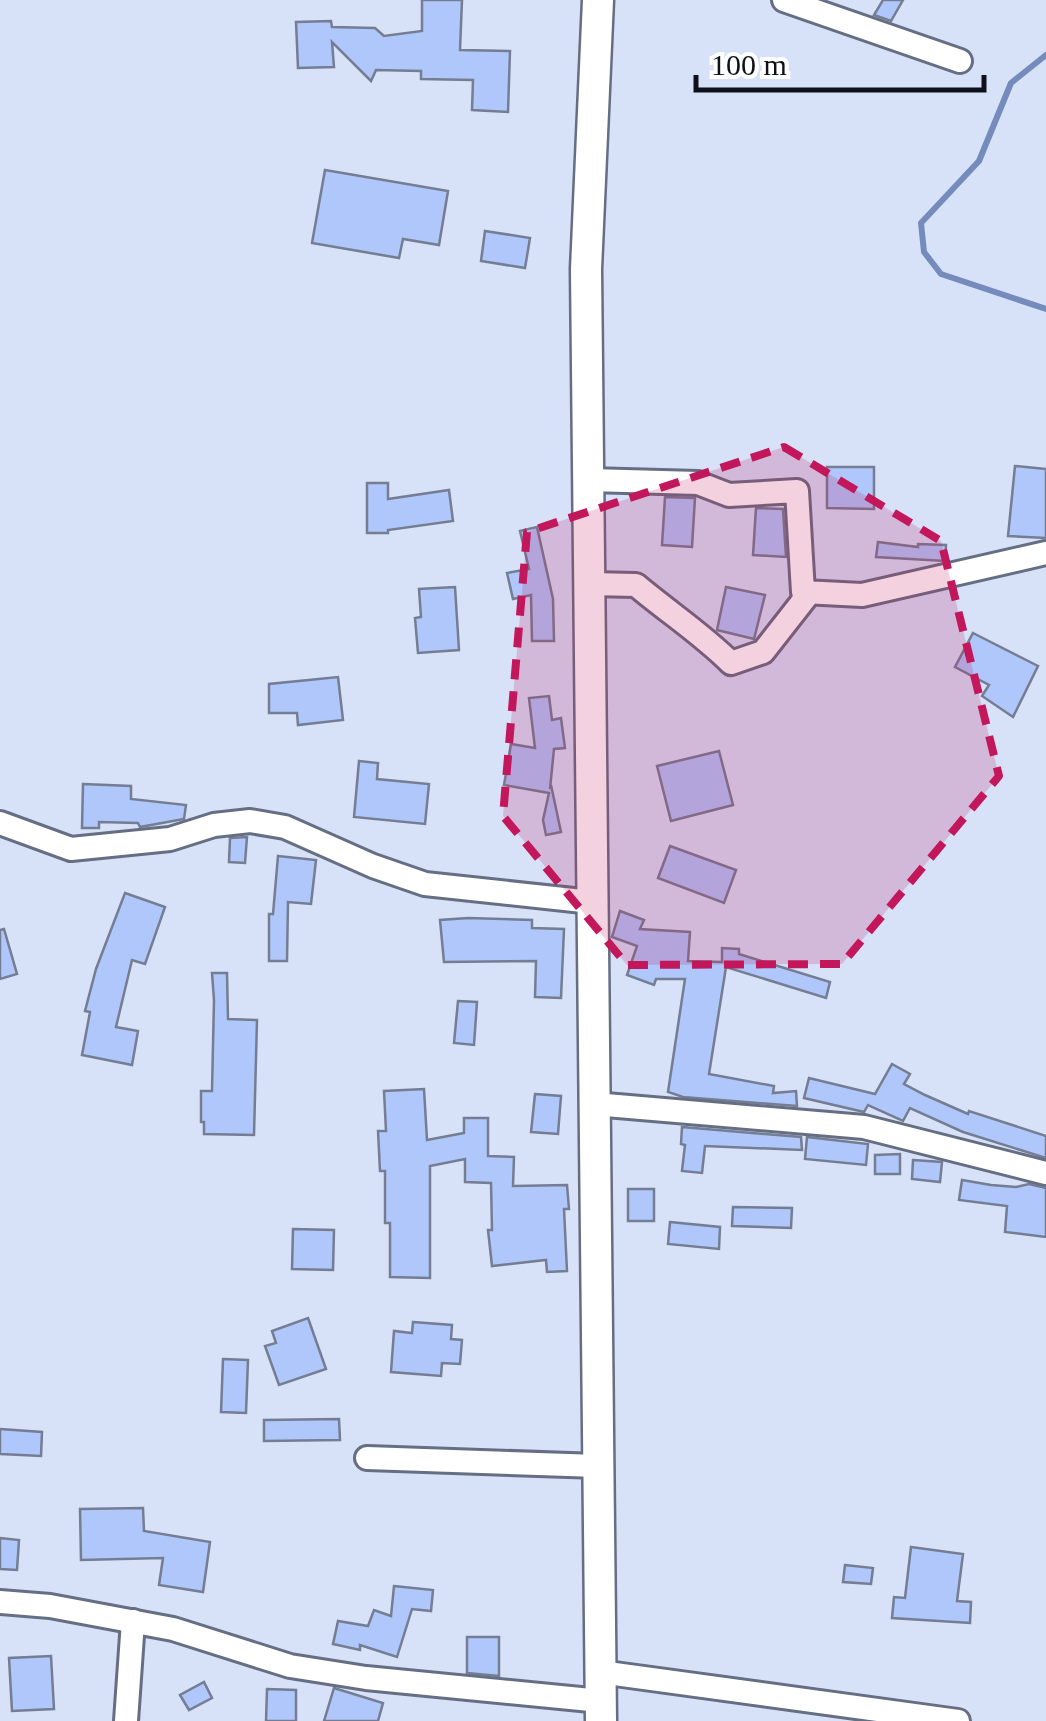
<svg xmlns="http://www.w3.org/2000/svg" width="1046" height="1721" viewBox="0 0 1046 1721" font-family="Georgia,serif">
	<rect width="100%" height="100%" fill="#d7e2f9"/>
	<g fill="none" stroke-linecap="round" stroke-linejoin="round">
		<polyline stroke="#758bbc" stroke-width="6" points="1046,55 1011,83 979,161 921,223 924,252 941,274 1046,309"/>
	</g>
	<g fill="#b0c7fc" stroke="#747d92" stroke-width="2.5">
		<polygon points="422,0 462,0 460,50 510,51 508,112 472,110 473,80 421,79 421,71 376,70 371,81 332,42 334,67 298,68 296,22 331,21 332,27 375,28 384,36 422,31"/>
		<polygon points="883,0 903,0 891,21 874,15"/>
		<polygon points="325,170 448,191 439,245 403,239 399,258 312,243"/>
		<polygon points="485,231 530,238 525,268 481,261"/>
		<polygon points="1015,466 1046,469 1046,538 1008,536"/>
		<polygon points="827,467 874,467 874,509 827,508"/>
		<polygon points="367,483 388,483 388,499 449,490 453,521 388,530 388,533 367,533"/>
		<polygon points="665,497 695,498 692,547 662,545"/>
		<polygon points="756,508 783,509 786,557 753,555"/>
		<polygon points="537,527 553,599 554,641 532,641 531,595 513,599 507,573 529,569 520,531"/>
		<polygon points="878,542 918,547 918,544 946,545 945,561 876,557"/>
		<polygon points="455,587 459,650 418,653 415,618 421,617 419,589"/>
		<polygon points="726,587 765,595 754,639 717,630"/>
		<polygon points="973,633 1038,666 1013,717 982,696 989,685 955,667"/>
		<polygon points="338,677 343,720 298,725 297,713 269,713 269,684"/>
		<polygon points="549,696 552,720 561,718 565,748 554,749 550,789 551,785 561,832 546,835 543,820 549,793 504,785 511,744 535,748 529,698"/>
		<polygon points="719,751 733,805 671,821 657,766"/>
		<polygon points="359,761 378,763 377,779 429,784 425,824 354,817"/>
		<polygon points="83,784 131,786 131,799 186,805 184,819 140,827 138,823 99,822 99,828 82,828"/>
		<polygon points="247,837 245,863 229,862 230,838"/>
		<polygon points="670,846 736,870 724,903 658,878"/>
		<polygon points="278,856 316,860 311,904 288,902 287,961 269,961 269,914 273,914"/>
		<polygon points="125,893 165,907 145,964 132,960 116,1027 138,1031 132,1065 82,1055 90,1012 85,1011 96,969"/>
		<polygon points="620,911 644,920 640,929 690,932 688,961 722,962 722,948 739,949 739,954 830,982 826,998 726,967 709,1074 774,1086 773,1093 796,1091 797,1106 683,1097 668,1092 685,979 656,979 654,985 627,975 637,946 612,937"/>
		<polygon points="468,918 532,920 532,928 564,929 561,998 535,997 536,961 444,962 440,920"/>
		<polygon points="4,929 17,974 0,979 0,930"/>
		<polygon points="212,973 227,973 228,1019 257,1020 254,1135 204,1134 204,1122 201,1122 201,1091 212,1091 214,1000"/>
		<polygon points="458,1001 477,1002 474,1045 454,1043"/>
		<polygon points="892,1064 910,1074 904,1084 925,1095 968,1114 969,1111 1046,1136 1046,1158 963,1132 910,1108 903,1121 868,1105 864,1112 804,1098 809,1078 875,1094"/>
		<polygon points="424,1089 427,1140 464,1133 464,1118 488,1118 488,1156 514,1157 513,1186 567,1185 569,1209 564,1209 567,1271 547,1272 546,1260 492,1266 488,1230 492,1230 491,1183 465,1182 465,1159 430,1166 430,1278 390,1277 390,1223 385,1223 385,1171 380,1171 378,1131 386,1131 384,1091"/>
		<polygon points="535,1094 561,1096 558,1134 531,1132"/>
		<polygon points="682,1127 801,1137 802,1150 705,1146 702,1173 682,1171 685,1145 681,1144"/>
		<polygon points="807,1137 868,1144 866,1165 805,1159"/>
		<polygon points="900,1154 900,1174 875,1174 875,1155"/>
		<polygon points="913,1160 942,1162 940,1182 912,1179"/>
		<polygon points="962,1180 991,1185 1016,1187 1029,1184 1046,1188 1046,1237 1005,1232 1007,1206 959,1200"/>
		<rect x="628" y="1189" width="26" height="32"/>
		<polygon points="733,1207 792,1208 791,1228 732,1226"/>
		<polygon points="670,1222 720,1227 719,1249 668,1244"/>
		<polygon points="293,1229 334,1230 333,1270 292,1269"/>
		<polygon points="308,1318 326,1369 279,1385 265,1346 276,1343 272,1331"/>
		<polygon points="413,1322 452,1325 451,1339 462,1340 460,1364 442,1363 441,1376 391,1372 394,1331 412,1333"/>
		<polygon points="223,1359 248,1360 246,1413 221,1412"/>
		<polygon points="339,1419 340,1440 264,1441 264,1420"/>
		<polygon points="0,1429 42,1432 41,1456 0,1454"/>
		<polygon points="143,1508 144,1531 210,1542 203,1592 159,1585 163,1558 81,1560 80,1509"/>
		<polygon points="0,1538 19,1540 17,1570 0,1569"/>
		<polygon points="911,1547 963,1554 957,1601 971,1602 970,1623 892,1618 894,1597 905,1598"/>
		<polygon points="845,1565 873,1568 871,1584 843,1582"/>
		<polygon points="394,1586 433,1590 431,1611 412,1609 397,1657 360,1645 360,1650 333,1644 338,1621 368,1626 374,1610 391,1616"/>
		<polygon points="467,1637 499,1637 499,1676 467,1673"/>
		<polygon points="51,1656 54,1709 12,1711 9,1658"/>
		<polygon points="204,1682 212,1698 189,1710 180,1695"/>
		<polygon points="334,1688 383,1703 378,1721 324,1721"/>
		<polygon points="267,1689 296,1690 296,1721 266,1721"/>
	</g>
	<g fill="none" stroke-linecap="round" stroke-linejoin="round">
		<g stroke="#656e82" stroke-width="28">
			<g id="minor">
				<polyline points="784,0 960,61"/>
				<polyline points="589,480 698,483 729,495 797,491 803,592 862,595 1046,553"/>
				<path d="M590,584L636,585C668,612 702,634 731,663L763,652L810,592"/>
				<polyline points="0,823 71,849 170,839 214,825 250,821 285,827 373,866 425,884 592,902"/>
				<polyline points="594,1104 864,1127 1046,1173"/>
				<polyline points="367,1458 598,1466"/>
				<polyline points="0,1602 50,1606 173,1629 290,1666 366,1678 601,1701"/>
				<polyline points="600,1672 958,1721"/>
				<polyline points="126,1721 133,1621"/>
			</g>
		</g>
		<g stroke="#656e82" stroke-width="35">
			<polyline id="secondary" points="598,0 586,269 601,1721"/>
		</g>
		<use href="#minor" stroke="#fff" stroke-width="22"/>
		<use href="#secondary" stroke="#fff" stroke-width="30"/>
	</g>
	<path fill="#c2185b" fill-opacity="0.2" stroke="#c2185b" stroke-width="8" stroke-dasharray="20 12" stroke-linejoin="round" d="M784,447L941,541L999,776L842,964L627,965L503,816L527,532Z"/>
	<path d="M696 75v15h288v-15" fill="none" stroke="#0e1119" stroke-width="5"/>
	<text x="711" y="75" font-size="30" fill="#0e1119" stroke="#ffffff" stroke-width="8" paint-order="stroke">100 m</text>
</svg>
